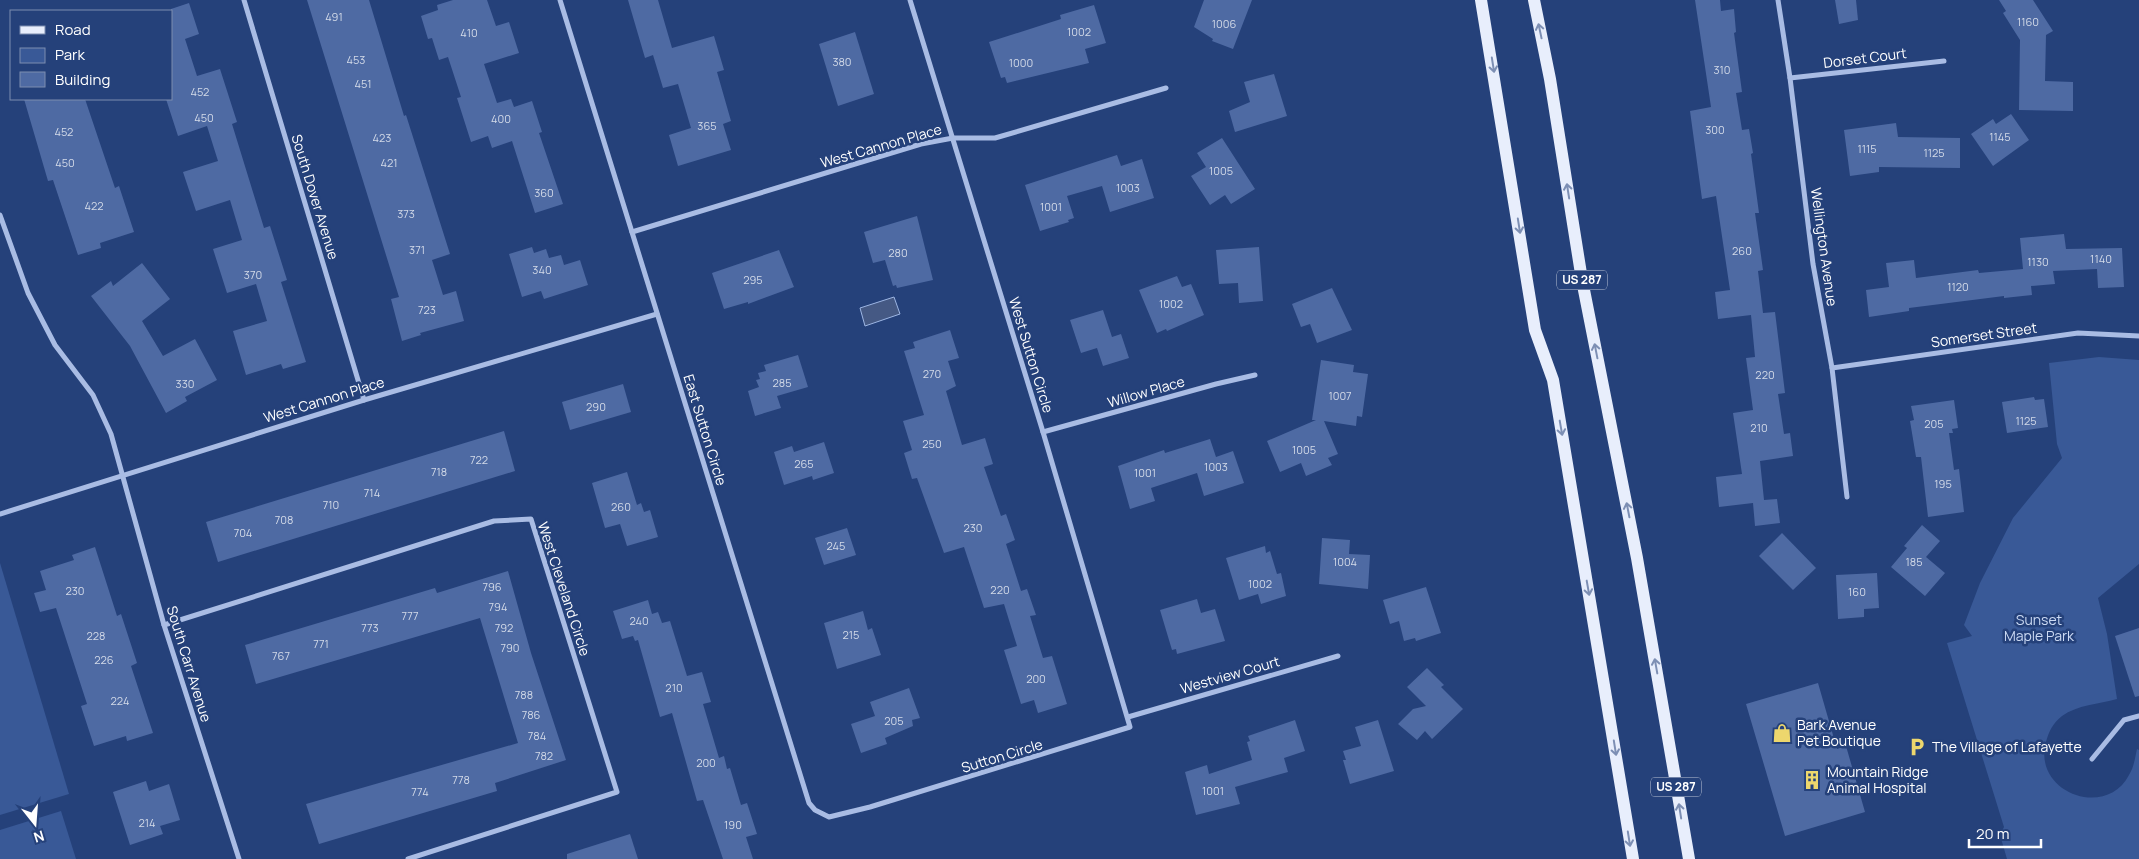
<svg xmlns="http://www.w3.org/2000/svg" width="2139" height="859" viewBox="0 0 2139 859" font-family="Manrope,sans-serif">
	<rect width="100%" height="100%" fill="#25417a"/>
	<g fill="#395997">
		<path d="M2099,357L2139,360V564L2098,598L2107,634L2117,699C2099,704 2077,705 2062,716C2053,723 2049,731 2046,742C2032,792 2106,820 2129,775C2134,767 2135,758 2137,749L2139,750V859H2007L2000,835L2004,827L1947,643L1972,636L1964,625L1980,583L2013,518L2062,458L2057,444L2049,363Z"/>
		<polygon points="0,563 69,794 0,815"/>
		<polygon points="61,811 76,859 0,859 0,830"/>
	</g>
	<polygon fill="#455984" stroke="#9db6e4" points="894,297 900,314 865,326 860,308"/>
	<g fill="#4e6aa3">
		<polygon points="307,0 369,0 404,116 406,115 450,254 432,260 443,295 456,291 464,321 420,333 421,335 402,341 391,299 399,297"/>
		<polygon points="453,0 487,0 496,26 509,22 519,53 484,64 497,103 511,99 514,107 532,101 542,132 539,133 563,204 535,213 512,141 492,148 488,136 471,142 457,98 461,97 448,57 439,60 432,38 428,39 421,16 438,10 437,5"/>
		<polygon points="628,0 658,0 672,48 714,36 724,70 717,72 731,121 723,124 731,150 678,166 669,135 691,128 678,84 663,88 653,55 645,58"/>
		<polygon points="1204,0 1252,0 1233,49 1212,41 1213,39 1194,27"/>
		<polygon points="1695,0 1720,0 1721,11 1734,9 1736,32 1734,33 1742,92 1736,93 1742,130 1749,129 1753,153 1751,154 1759,213 1755,213 1763,270 1758,271 1763,313 1775,312 1785,393 1778,394 1784,434 1790,433 1793,456 1760,461 1764,500 1777,499 1780,523 1755,526 1753,503 1719,507 1716,477 1742,474 1733,413 1753,410 1746,358 1755,357 1751,315 1718,319 1715,292 1730,290 1716,196 1702,199 1690,111 1711,107"/>
		<polygon points="1835,0 1856,0 1858,20 1839,24"/>
		<polygon points="1999,0 2033,0 2053,31 2046,35 2045,81 2073,82 2073,111 2019,110 2020,40 2003,13 2006,11"/>
		<polygon points="189,3 199,34 185,39 197,76 220,69 237,122 232,124 264,228 270,226 287,280 281,282 306,362 283,369 281,364 246,375 233,331 267,321 256,284 227,293 213,249 242,240 230,200 196,211 183,172 218,161 207,126 178,136 166,99 171,99 171,9"/>
		<polygon points="1094,5 1106,43 1085,49 1089,63 1007,83 1005,77 1001,78 989,42 1061,19 1060,15"/>
		<polygon points="855,32 874,94 838,106 819,44"/>
		<polygon points="1274,74 1287,116 1235,132 1229,111 1250,102 1244,82"/>
		<polygon points="24,99 85,99 115,188 119,186 134,232 100,243 101,248 78,255 53,180 48,181"/>
		<polygon points="2011,114 2029,140 1993,166 1971,134 1993,119 1996,124"/>
		<polygon points="1896,123 1898,137 1960,138 1960,168 1879,167 1879,172 1850,176 1844,130"/>
		<polygon points="1222,138 1255,189 1231,204 1225,195 1210,205 1191,176 1206,167 1197,153"/>
		<polygon points="1117,155 1121,166 1142,159 1154,198 1110,212 1102,186 1067,196 1074,218 1068,220 1069,222 1040,231 1025,185"/>
		<polygon points="917,216 933,280 897,288 896,285 893,286 885,260 873,263 864,232"/>
		<polygon points="2064,234 2066,249 2122,248 2124,287 2098,288 2097,269 2053,271 2055,284 2031,286 2032,295 2004,298 2004,296 1909,308 1909,311 1869,317 1866,290 1889,287 1886,263 1914,260 1916,278 1978,270 1979,273 2023,269 2020,238"/>
		<polygon points="532,247 534,253 546,249 549,258 561,255 564,265 580,260 588,285 544,299 541,291 522,297 509,254"/>
		<polygon points="1259,247 1263,301 1239,303 1238,283 1219,284 1216,250"/>
		<polygon points="779,250 794,287 748,304 748,302 724,309 712,273"/>
		<polygon points="142,263 170,299 142,321 163,356 195,339 217,380 185,397 187,401 166,413 130,346 91,296 111,281 113,286"/>
		<polygon points="1177,276 1182,287 1191,284 1204,315 1167,331 1166,329 1157,333 1139,290"/>
		<polygon points="1332,288 1352,330 1317,343 1310,324 1301,327 1292,304"/>
		<polygon points="1103,310 1112,337 1121,334 1129,358 1103,366 1097,348 1081,353 1070,320"/>
		<polygon points="950,330 959,358 948,361 956,386 946,391 962,445 985,438 993,464 984,467 1001,516 1006,514 1015,540 1006,544 1021,591 1027,589 1036,615 1030,616 1043,658 1052,656 1067,704 1038,713 1034,700 1021,704 1004,650 1017,646 1004,604 984,608 964,547 944,553 917,478 912,479 904,453 912,450 903,421 924,415 904,351 915,348 913,342"/>
		<polygon points="798,355 808,387 777,396 781,408 755,416 748,391 759,387 756,380 760,379 758,373 766,371 764,365"/>
		<polygon points="1321,360 1354,365 1353,372 1368,374 1362,417 1357,416 1356,426 1324,421 1338,454 1328,458 1332,465 1306,476 1301,463 1280,472 1267,441 1316,420 1312,420"/>
		<polygon points="623,384 631,412 570,430 562,402"/>
		<polygon points="2034,397 2035,400 2044,399 2048,427 2007,433 2002,402"/>
		<polygon points="1954,400 1958,428 1952,429 1953,433 1949,433 1954,470 1959,469 1964,512 1928,517 1921,457 1916,457 1910,421 1914,420 1911,406"/>
		<polygon points="504,431 515,471 218,562 206,522"/>
		<polygon points="1210,439 1216,457 1233,451 1244,483 1204,496 1197,473 1151,488 1155,501 1130,509 1118,466 1164,450 1165,453"/>
		<polygon points="824,442 834,473 813,480 812,476 784,485 774,452 792,446 794,452"/>
		<polygon points="627,472 637,505 641,503 644,512 650,510 658,537 627,546 620,524 605,528 592,483"/>
		<polygon points="1922,525 1940,541 1926,557 1945,573 1925,596 1891,567 1907,548 1904,546"/>
		<polygon points="847,528 856,555 824,565 815,538"/>
		<polygon points="1782,533 1816,568 1793,590 1759,556"/>
		<polygon points="1322,538 1350,540 1349,554 1370,555 1368,589 1319,584"/>
		<polygon points="1265,546 1266,553 1270,551 1277,574 1281,573 1286,596 1261,604 1258,594 1239,600 1226,558"/>
		<polygon points="95,547 117,616 121,614 137,663 131,666 153,733 127,741 126,736 94,746 81,706 87,704 56,608 40,612 34,593 46,590 40,571 74,560 72,555"/>
		<polygon points="508,571 531,653 566,760 495,783 497,791 319,844 306,804 518,743 480,618 256,684 245,645 435,588 437,593"/>
		<polygon points="1877,573 1879,608 1864,609 1864,617 1838,619 1836,575"/>
		<polygon points="1426,587 1441,633 1416,641 1415,638 1404,641 1399,621 1390,624 1383,600"/>
		<polygon points="1197,599 1201,613 1215,609 1225,641 1177,654 1176,649 1172,650 1160,610"/>
		<polygon points="648,600 652,614 658,612 662,623 670,621 687,676 702,672 711,702 703,704 719,758 724,756 727,769 730,768 741,805 747,803 757,834 746,837 753,859 723,859 703,800 697,801 672,713 660,717 638,640 635,641 633,636 622,639 613,611"/>
		<polygon points="863,611 868,630 872,628 881,655 837,669 824,623"/>
		<polygon points="2139,628 2139,696 2135,697 2115,636"/>
		<polygon points="1427,668 1444,685 1441,687 1463,709 1432,739 1425,731 1417,740 1398,724 1413,709 1426,706 1407,687"/>
		<polygon points="1818,683 1837,749 1846,746 1865,812 1785,836 1746,704"/>
		<polygon points="909,688 920,718 912,720 913,726 885,738 887,744 861,753 851,724 875,716 870,702"/>
		<polygon points="1295,720 1305,751 1284,758 1288,772 1235,787 1240,804 1196,815 1185,772 1207,765 1209,774 1252,760 1247,742 1250,741 1248,736"/>
		<polygon points="1378,720 1394,771 1350,784 1343,760 1346,760 1343,751 1361,746 1355,727"/>
		<polygon points="146,781 149,791 169,784 180,820 160,826 163,834 130,845 113,792"/>
		<polygon points="630,834 638,859 567,859 567,854"/>
	</g>
	<g fill="none" stroke-linecap="round" stroke-linejoin="round">
		<g stroke="#a9bce4" stroke-width="5">
			<polyline points="244,0 364,400"/>
			<polyline points="560,0 809,803 815,810 829,817 870,807 1130,727 1043,432 910,0"/>
			<polyline points="1778,0 1790,78 1813,264 1832,368 1847,497"/>
			<polyline points="1790,78 1944,61"/>
			<polyline points="0,215 28,293 55,345 93,395 111,434 164,625 239,859"/>
			<polyline points="632,232 921,144 953,138 995,138 1166,88"/>
			<polyline points="1832,368 2078,333 2139,336"/>
			<polyline points="1043,432 1216,384 1255,375"/>
			<polyline points="0,514 364,400 657,314"/>
			<polyline points="164,625 494,521 531,519 617,792 408,859"/>
			<polyline points="1128,717 1338,656"/>
			<polyline points="2092,759 2124,720 2139,716"/>
		</g>
		<g stroke="#e8eefc" stroke-width="12">
			<polyline points="1481,0 1535,330 1553,380 1633,859"/>
			<polyline points="1534,0 1550,79 1582,280 1637,558 1689,859"/>
		</g>
	</g>
	<defs><path id="oneway-shaft" d="M-6 0H5M1.5-3L5.5 0L1.5 3" fill="none" stroke-width="1.6" stroke-linecap="round" stroke-linejoin="round" transform="scale(1.25)"/></defs>
	<g stroke="#7d8fb4">
		<use href="#oneway-shaft" transform="translate(1540 31) rotate(-102)"/>
		<use href="#oneway-shaft" transform="translate(1493 65) rotate(81)"/>
		<use href="#oneway-shaft" transform="translate(1568 191) rotate(-99)"/>
		<use href="#oneway-shaft" transform="translate(1519 226) rotate(81)"/>
		<use href="#oneway-shaft" transform="translate(1596 351) rotate(-101)"/>
		<use href="#oneway-shaft" transform="translate(1561 428) rotate(80)"/>
		<use href="#oneway-shaft" transform="translate(1628 510) rotate(-101)"/>
		<use href="#oneway-shaft" transform="translate(1588 588) rotate(80)"/>
		<use href="#oneway-shaft" transform="translate(1656 666) rotate(-100)"/>
		<use href="#oneway-shaft" transform="translate(1615 748) rotate(81)"/>
		<use href="#oneway-shaft" transform="translate(1680 811) rotate(-99)"/>
		<use href="#oneway-shaft" transform="translate(1629 839) rotate(81)"/>
	</g>
	<defs>
		<g id="shop-bare" transform="scale(1.5)"><path d="M-5-2.5h2.3a2.7 3.5 0 0 1 5.4 0H5L5.5 6h-11ZM-1.5-2.5h3a1.5 2.3 0 0 0-3 0Z" fill="#edd76d" stroke="#25417a" stroke-width="2.5" paint-order="stroke"/></g>
		<g id="parking-bare" transform="scale(1.5)"><path d="M-3.5-5.5H1a3.5 3.5 0 0 1 0 7H-1V5.5H-3.5ZM-1-3.4V-.6H.8a1.4 1.4 0 0 0 0-2.8Z" fill="#edd76d" stroke="#25417a" stroke-width="2.5" paint-order="stroke"/></g>
		<g id="building-bare" transform="scale(1.5)"><path d="M-4-6H4V6H1V3H-1V6H-4ZM-2.5-4.3h1.7v1.8h-1.7ZM.8-4.3h1.7v1.8H.8ZM-2.5-1h1.7V.8h-1.7ZM.8-1h1.7V.8H.8Z" fill="#edd76d" stroke="#25417a" stroke-width="2.5" paint-order="stroke"/></g>
	</defs>
	<g fill-rule="evenodd">
		<use href="#shop-bare" x="1782" y="733"/>
		<use href="#parking-bare" x="1917" y="747"/>
		<use href="#building-bare" x="1812" y="780"/>
	</g>
	<g text-anchor="middle" stroke-width="5" stroke-linejoin="round" paint-order="stroke">
		<g font-size="11" fill="#d3dae8">
			<text x="334" y="21">491</text>
			<text x="2028" y="26">1160</text>
			<text x="1224" y="28">1006</text>
			<text x="1079" y="36">1002</text>
			<text x="469" y="37">410</text>
			<text x="356" y="64">453</text>
			<text x="842" y="66">380</text>
			<text x="1021" y="67">1000</text>
			<text x="1722" y="74">310</text>
			<text x="363" y="88">451</text>
			<text x="200" y="96">452</text>
			<text x="204" y="122">450</text>
			<text x="501" y="123">400</text>
			<text x="707" y="130">365</text>
			<text x="1715" y="134">300</text>
			<text x="64" y="136">452</text>
			<text x="2000" y="141">1145</text>
			<text x="382" y="142">423</text>
			<text x="1867" y="153">1115</text>
			<text x="1934" y="157">1125</text>
			<text x="65" y="167">450</text>
			<text x="389" y="167">421</text>
			<text x="1221" y="175">1005</text>
			<text x="1128" y="192">1003</text>
			<text x="544" y="197">360</text>
			<text x="94" y="210">422</text>
			<text x="1051" y="211">1001</text>
			<text x="406" y="218">373</text>
			<text x="417" y="254">371</text>
			<text x="1742" y="255">260</text>
			<text x="898" y="257">280</text>
			<text x="2101" y="263">1140</text>
			<text x="2038" y="266">1130</text>
			<text x="542" y="274">340</text>
			<text x="253" y="279">370</text>
			<text x="753" y="284">295</text>
			<text x="1958" y="291">1120</text>
			<text x="1171" y="308">1002</text>
			<text x="427" y="314">723</text>
			<text x="932" y="378">270</text>
			<text x="1765" y="379">220</text>
			<text x="782" y="387">285</text>
			<text x="185" y="388">330</text>
			<text x="1340" y="400">1007</text>
			<text x="596" y="411">290</text>
			<text x="2026" y="425">1125</text>
			<text x="1934" y="428">205</text>
			<text x="1759" y="432">210</text>
			<text x="932" y="448">250</text>
			<text x="1304" y="454">1005</text>
			<text x="479" y="464">722</text>
			<text x="804" y="468">265</text>
			<text x="1216" y="471">1003</text>
			<text x="439" y="476">718</text>
			<text x="1145" y="477">1001</text>
			<text x="1943" y="488">195</text>
			<text x="372" y="497">714</text>
			<text x="331" y="509">710</text>
			<text x="621" y="511">260</text>
			<text x="284" y="524">708</text>
			<text x="973" y="532">230</text>
			<text x="243" y="537">704</text>
			<text x="836" y="550">245</text>
			<text x="1345" y="566">1004</text>
			<text x="1914" y="566">185</text>
			<text x="1260" y="588">1002</text>
			<text x="492" y="591">796</text>
			<text x="1000" y="594">220</text>
			<text x="75" y="595">230</text>
			<text x="1857" y="596">160</text>
			<text x="498" y="611">794</text>
			<text x="410" y="620">777</text>
			<text x="639" y="625">240</text>
			<text x="370" y="632">773</text>
			<text x="504" y="632">792</text>
			<text x="851" y="639">215</text>
			<text x="96" y="640">228</text>
			<text x="321" y="648">771</text>
			<text x="510" y="652">790</text>
			<text x="281" y="660">767</text>
			<text x="104" y="664">226</text>
			<text x="1036" y="683">200</text>
			<text x="674" y="692">210</text>
			<text x="524" y="699">788</text>
			<text x="120" y="705">224</text>
			<text x="531" y="719">786</text>
			<text x="894" y="725">205</text>
			<text x="537" y="740">784</text>
			<text x="544" y="760">782</text>
			<text x="706" y="767">200</text>
			<text x="461" y="784">778</text>
			<text x="1213" y="795">1001</text>
			<text x="420" y="796">774</text>
			<text x="147" y="827">214</text>
			<text x="733" y="829">190</text>
		</g>
		<g fill="#25417a" stroke="#bec6d7" stroke-width="1">
			<rect x="1557" y="270.5" width="50" height="19" rx="4"/>
			<rect x="1651" y="777.5" width="50" height="19" rx="4"/>
		</g>
		<g font-size="12" font-weight="bold" fill="#fff">
			<text x="1582" y="284">US 287</text>
			<text x="1676" y="791">US 287</text>
		</g>
		<g font-size="14" fill="#fff" stroke="#25417a">
			<text transform="translate(1865 58) rotate(-7)" y="5">Dorset Court</text>
			<text transform="translate(881 146) rotate(-16)" y="5">West Cannon Place</text>
			<text transform="translate(315 197) rotate(73)" y="5">South Dover Avenue</text>
			<text transform="translate(1824 247) rotate(82)" y="5">Wellington Avenue</text>
			<text transform="translate(1984 335) rotate(-8)" y="5">Somerset Street</text>
			<text transform="translate(1031 355) rotate(73)" y="5">West Sutton Circle</text>
			<text transform="translate(1146 392) rotate(-16)" y="5">Willow Place</text>
			<text transform="translate(324 400) rotate(-17)" y="5">West Cannon Place</text>
			<text transform="translate(705 430) rotate(73)" y="5">East Sutton Circle</text>
			<text transform="translate(564 589) rotate(72)" y="5">West Cleveland Circle</text>
			<text transform="translate(189 664) rotate(73)" y="5">South Carr Avenue</text>
			<text transform="translate(1230 675) rotate(-16)" y="5">Westview Court</text>
			<text transform="translate(1002 756) rotate(-17)" y="5">Sutton Circle</text>
		</g>
		<g font-size="14" fill="#cbd9f3" stroke="#25417a">
			<text x="2039" y="625">Sunset<tspan x="2039" dy="16">Maple Park</tspan></text>
		</g>
		<g font-size="14" fill="#fff" stroke="#25417a" text-anchor="start">
			<text x="1797" y="730">Bark Avenue<tspan x="1797" dy="16">Pet Boutique</tspan></text>
			<text x="1932" y="752">The Village of Lafayette</text>
			<text x="1827" y="777">Mountain Ridge<tspan x="1827" dy="16">Animal Hospital</tspan></text>
		</g>
	</g>
	<rect x="10" y="10" width="162" height="90" fill="#25417a" stroke="#7c8daf"/>
	<rect x="20" y="26" width="25" height="8" fill="#e8eefc" stroke="#7c8daf"/>
	<text x="55" y="35" font-size="15" fill="#ffffff">Road</text>
	<rect x="20" y="48" width="25" height="15" fill="#395997" stroke="#7c8daf"/>
	<text x="55" y="60" font-size="15" fill="#ffffff">Park</text>
	<rect x="20" y="72" width="25" height="15" fill="#4e6aa3" stroke="#7c8daf"/>
	<text x="55" y="85" font-size="15" fill="#ffffff">Building</text>
	<g transform="translate(35 824) rotate(163)" stroke="#25417a" stroke-width="4" paint-order="stroke">
	<path d="M0-4L9 19L0 12L-9 19Z" fill="#ffffff"/>
	<text y="-8" font-size="14" font-weight="bold" text-anchor="middle" fill="#ffffff">N</text>
	</g>
	<path d="M1969 839v8h72v-8" fill="none" stroke="#ffffff" stroke-width="2.5"/>
	<text x="1976" y="839" font-size="15" fill="#ffffff" stroke="#25417a" stroke-width="4" paint-order="stroke">20 m</text>
</svg>
